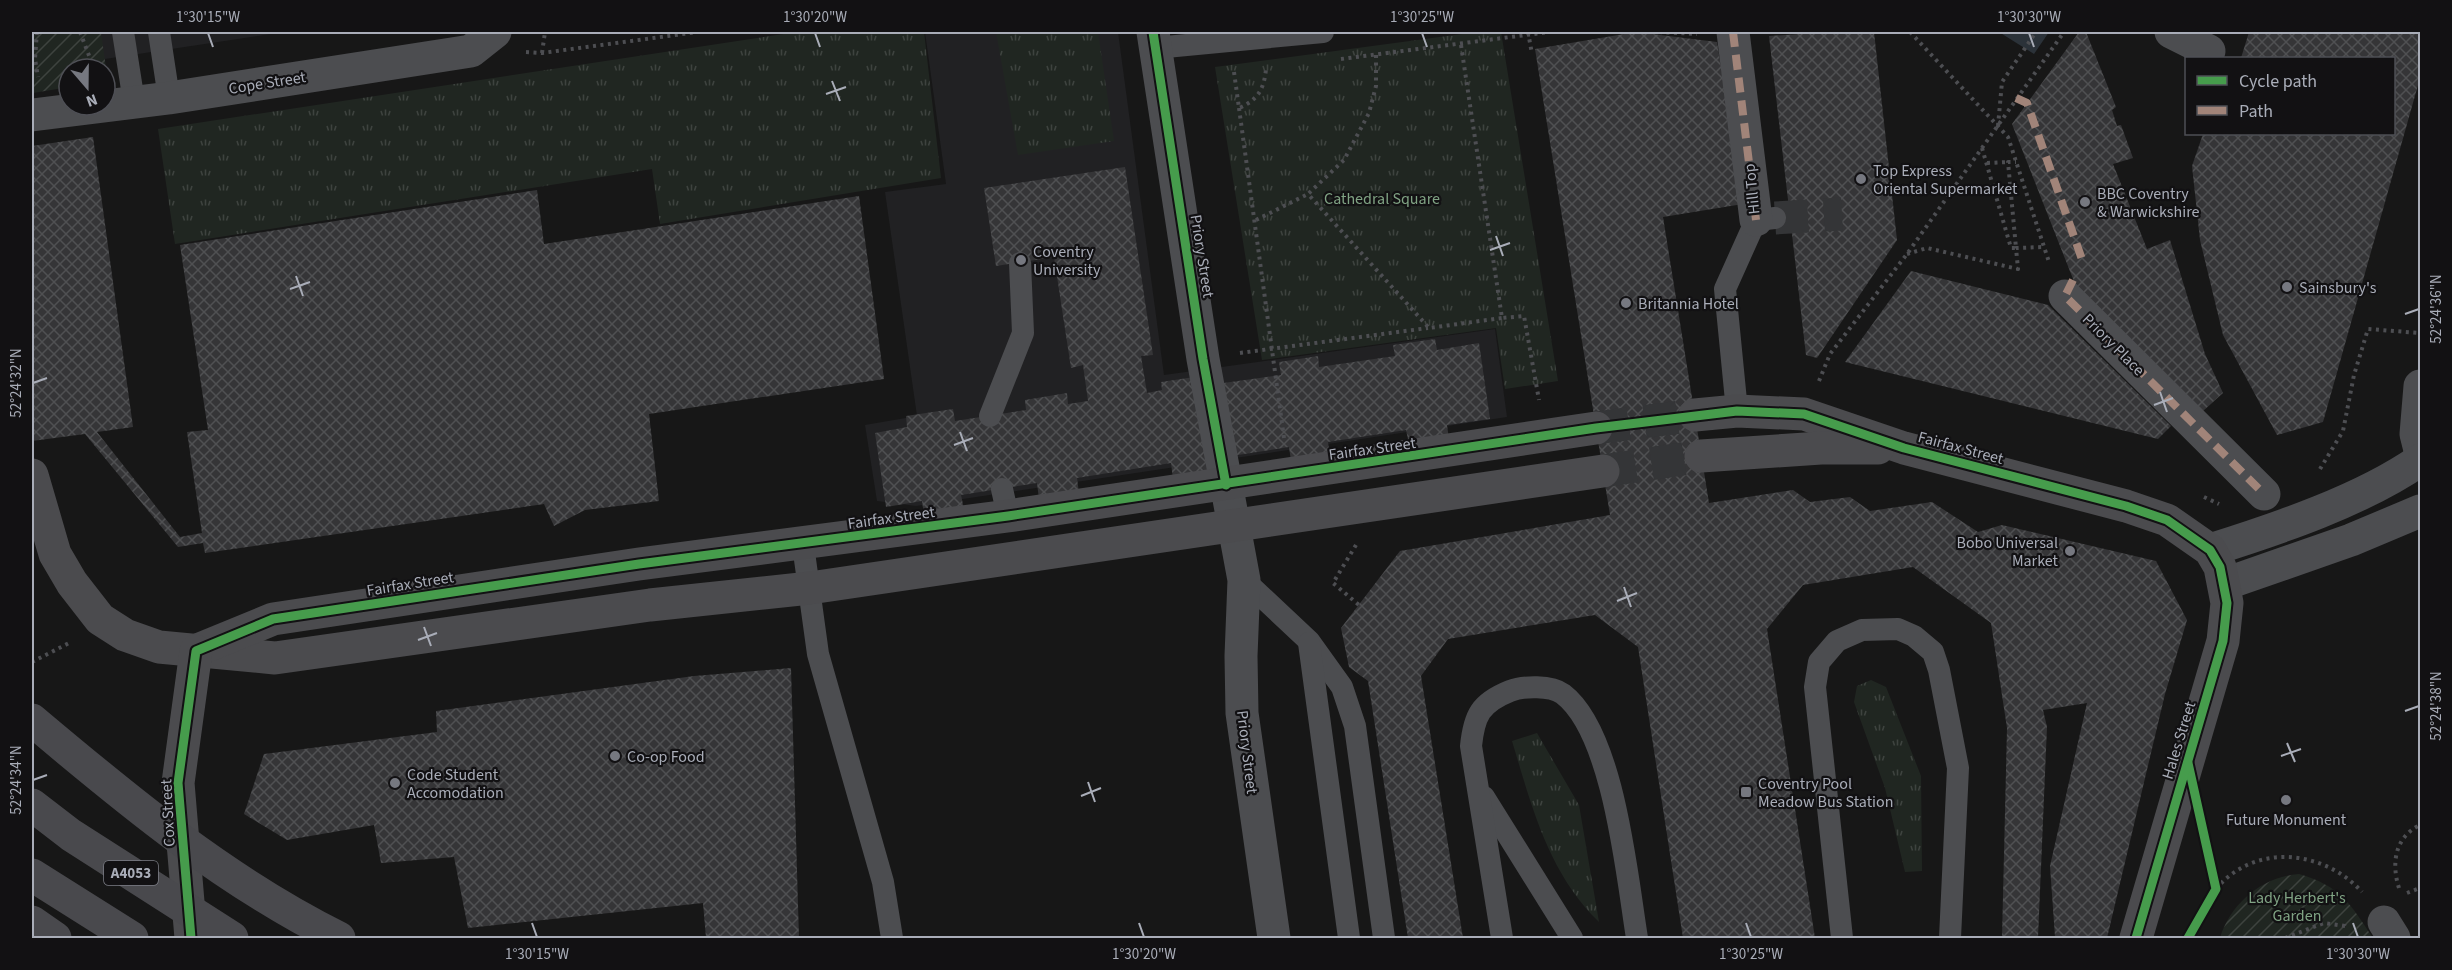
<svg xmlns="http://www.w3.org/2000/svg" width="2452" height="970" viewBox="0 0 2452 970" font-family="'Source Sans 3',sans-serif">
	<defs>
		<pattern id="grass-tufts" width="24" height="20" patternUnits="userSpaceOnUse" patternTransform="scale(1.5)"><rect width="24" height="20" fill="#202621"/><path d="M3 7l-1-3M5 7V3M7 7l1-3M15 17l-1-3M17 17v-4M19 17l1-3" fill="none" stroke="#3e433f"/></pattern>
		<pattern id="garden-furrows" width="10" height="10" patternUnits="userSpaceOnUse" patternTransform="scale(1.5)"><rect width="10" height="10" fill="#202621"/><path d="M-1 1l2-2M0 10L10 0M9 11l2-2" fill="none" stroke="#3e433f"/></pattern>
		<pattern id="building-cross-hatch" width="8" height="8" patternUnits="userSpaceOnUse" patternTransform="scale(1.5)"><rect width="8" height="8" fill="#353537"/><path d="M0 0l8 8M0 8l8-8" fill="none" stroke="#4f5052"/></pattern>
	</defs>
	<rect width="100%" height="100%" fill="#171717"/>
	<g fill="#212123">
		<polygon points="32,32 284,32 32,70"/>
		<polygon points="925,32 1118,32 1164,375 1495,329 1507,417 916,506 877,501 865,425 917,416 885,192 946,184"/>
	</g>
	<g fill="url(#grass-tufts)">
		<polygon points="797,32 924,32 941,178 660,224 652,169 175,244 158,129"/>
		<polygon points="996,32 1098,32 1114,141 1018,155"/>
		<polygon points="1477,32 1501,32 1558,381 1505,389 1496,328 1262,360 1215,67"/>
		<polygon points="1871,680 1886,687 1921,776 1922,871 1905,872 1885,788 1854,702 1857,686"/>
		<path d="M1537,733L1579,805L1599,922C1548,872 1532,807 1512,741Z"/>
	</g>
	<g fill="url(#garden-furrows)">
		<polygon points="32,32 101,32 106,68 69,69 69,87 33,93"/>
		<path d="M2299,874C2340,886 2350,903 2373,938H2220C2231,903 2262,877 2299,874Z"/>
	</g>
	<polygon fill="#2b3239" points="1999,32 2049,32 2034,54"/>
	<g fill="url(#building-cross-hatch)">
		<polygon points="1636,32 1717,42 1743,204 1663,217 1709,503 1793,490 1810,502 1850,497 1870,511 1932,502 1978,532 2002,525 2156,561 2187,620 2165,694 2107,938 2055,937 2050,866 2087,703 2043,710 2047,727 2038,938 2002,938 2007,728 1991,623 1913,567 1803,585 1767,629 1815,938 1683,938 1638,647 1595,615 1448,639 1421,676 1463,938 1408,938 1368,681 1349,667 1341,628 1400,551 1610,515 1535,49"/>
		<polygon points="1829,32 1874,32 1897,240 1817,358 1806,355 1769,36"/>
		<polygon points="2079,32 2086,32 2116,107 2112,110 2117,126 2121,125 2133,158 2113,164 2147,249 2170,240 2205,354 2223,393 2203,411 2075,284 2012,124"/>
		<polygon points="2249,32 2420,32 2420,78 2323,422 2277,435 2223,335 2200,240 2192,166 2203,134 2394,134 2394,58 2241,58"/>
		<polygon points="93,137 133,427 97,432 180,537 202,533 187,432 208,430 180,245 537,190 544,244 859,196 884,379 649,414 659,501 585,510 554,526 544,504 205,553 203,543 178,547 85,434 32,441 32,146"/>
		<polygon points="1125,167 1153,355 1141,356 1147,393 1162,390 1161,382 1201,376 1202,386 1281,375 1279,362 1286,361 1318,356 1319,367 1395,356 1393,345 1435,339 1437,350 1479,343 1490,419 1447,425 1449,439 1409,444 1406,430 1328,442 1330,455 1291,461 1289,447 1212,459 1214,473 1173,479 1171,463 1077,478 1079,493 1039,499 1037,483 961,495 964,509 924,515 922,501 886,507 875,433 907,427 906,416 953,409 955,421 1026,410 1025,400 1067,393 1068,404 1088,401 1083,365 1071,368 1054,257 996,266 984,188"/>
		<polygon points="1911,271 2048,305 2171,426 2158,439 1845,362"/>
		<polygon points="791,668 799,938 706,938 703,903 468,928 454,857 381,863 374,825 287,840 244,814 264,754 437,732 436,711 694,676"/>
	</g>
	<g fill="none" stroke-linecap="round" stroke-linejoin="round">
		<polyline stroke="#343537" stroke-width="33" stroke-dasharray="33 16" stroke-linecap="butt" points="1775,218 1842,214"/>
		<g stroke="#343537" stroke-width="33" stroke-dasharray="33 16" stroke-linecap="butt">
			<polyline points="1596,428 1695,415"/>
			<polyline points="1603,471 1701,456"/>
		</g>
		<g stroke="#4d4e52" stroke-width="4" stroke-dasharray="3 4.5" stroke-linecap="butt">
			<polyline points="37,32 35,59 38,77"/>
			<polyline points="80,32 93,66"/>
			<polyline points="1528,32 1532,54"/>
			<polyline points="1659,32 1697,34"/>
			<polyline points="1910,32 2008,137 2049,262"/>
			<polyline points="1461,45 1502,318 1524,316 1539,400"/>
			<polyline points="526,52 542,53 698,32"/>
			<polyline points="542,53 545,32"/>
			<polyline points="1376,55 1376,86 1369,113 1344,160 1308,194 1429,328 1502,318"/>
			<polyline points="1341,59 1549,32"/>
			<path d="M1234,72L1239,108C1258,100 1264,89 1266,69"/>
			<polyline points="1239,108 1284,438"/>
			<polyline points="1998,126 2002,82 2036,32"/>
			<polyline points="1982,148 2011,248 2016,248 2008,162 2016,162"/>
			<polyline points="1987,163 2008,162"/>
			<polyline points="1256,220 1308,194"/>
			<polyline points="1907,254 1927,248 2018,269 2016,248 2044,247"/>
			<polyline points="1240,353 1428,328"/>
			<polyline points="1819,381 1830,354 1907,254 2064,32"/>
			<polyline points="2320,469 2343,431 2354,375 2368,329 2420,333"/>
			<polyline points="2204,497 2219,504"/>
			<polyline points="1356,545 1333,583 1359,605"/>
			<polyline points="32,662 71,642"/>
			<path d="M2399,888C2391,863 2395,837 2420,825"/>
			<path d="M2216,889C2255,842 2324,850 2362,892"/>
			<polyline points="2407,893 2420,888"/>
			<polyline points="2285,938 2324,923 2345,926 2347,930"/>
		</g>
		<g stroke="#4c4d50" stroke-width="22">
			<polyline points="123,32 134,102"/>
			<polyline points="159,32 169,98"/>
			<polyline points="1155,48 1323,32"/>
			<polyline points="1737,411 1725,289 1756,220 1775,218"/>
			<polyline points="990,416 1023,333 1020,263"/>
			<polyline points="1002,489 1008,516"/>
			<polyline points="803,545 818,654 883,882 892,938"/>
			<polyline points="1244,580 1309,641 1342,687 1355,726 1384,938"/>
			<polyline points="1309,643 1349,938"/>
			<polyline points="1484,797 1572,938"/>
			<path d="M1502,938L1471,746C1474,716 1480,703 1510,691C1523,686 1551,685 1563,694C1614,733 1627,877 1637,938"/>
			<polyline points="1842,938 1815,687 1819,662 1837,641 1862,630 1898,629 1914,636 1933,652 1939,670 1958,768 1950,938"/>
		</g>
		<g stroke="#4c4d50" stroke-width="33">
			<polyline points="1153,32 1203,359 1244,580 1241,656 1242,713 1274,938"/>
			<polyline points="1733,32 1756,220"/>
			<polyline points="2171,32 2209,51"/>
			<polyline points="32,115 169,98 471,51 495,32"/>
			<polyline points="2065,296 2264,494"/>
			<polyline points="2420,386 2416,434 2420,450"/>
			<path d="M2210,550C2277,529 2363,500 2420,460"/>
			<polyline points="2225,584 2351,540 2420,511"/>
			<polyline points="2384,922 2394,938"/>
		</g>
		<g stroke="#4b4b4e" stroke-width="33">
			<polyline points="1695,415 1737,411 1804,414 1904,448 2126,506 2167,520 2210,550 2220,567 2227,603 2223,641 2136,938"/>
			<polyline points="1701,456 1821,448 1878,448"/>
			<polyline points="32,475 55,554 72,583 100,619 125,635 159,647 275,658 650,605 810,588 1603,471"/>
			<polyline points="200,649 273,619 639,564 1008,516 1596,428"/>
			<polyline points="191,938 178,783 196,651"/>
		</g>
		<g stroke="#49494d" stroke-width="33">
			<path d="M32,720C128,801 226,882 339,938"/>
			<polyline points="32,805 71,835 232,938"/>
			<polyline points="32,875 132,938"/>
			<polyline points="32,922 55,938"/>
		</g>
		<g stroke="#a18479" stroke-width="8" stroke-dasharray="15 8" stroke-linecap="butt">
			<polyline points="1733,32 1756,220"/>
			<polyline points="2016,98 2027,103 2084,265"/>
			<polyline points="2073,280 2065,296 2264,494"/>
		</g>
		<g stroke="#121113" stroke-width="13">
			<g id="cycleway">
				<polyline points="1153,32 1203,359 1226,485"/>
				<polyline points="2188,763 2216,889 2188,938"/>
				<polyline points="191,938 178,783 196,651 273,619 639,564 1008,516 1596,428 1737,411 1804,414 1904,448 2126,506 2167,520 2210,550 2220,567 2227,603 2223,641 2136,938"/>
			</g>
		</g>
		<use href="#cycleway" stroke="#469c4c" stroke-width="9"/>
	</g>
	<path fill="none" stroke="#a9adb8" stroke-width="2" d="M208,33L213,47M815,33L820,47M1422,33L1427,47M2029,33L2034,47M832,81L840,101M826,94L846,87M1496,236L1503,256M1490,250L1510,243M296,276L303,296M290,289L310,282M2405,314L2419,309M33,383L47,378M2160,392L2167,412M2154,405L2173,398M960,432L967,451M954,445L973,438M1624,587L1631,607M1617,601L1637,593M424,627L431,646M418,640L437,633M2405,711L2419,706M2287,743L2295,762M2281,756L2301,749M33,780L47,775M1088,782L1095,802M1081,796L1101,788M532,923L537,937M1139,923L1144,937M1746,923L1751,937M2353,923L2358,937"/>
	<g fill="#767880" stroke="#121113" stroke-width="2">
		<circle cx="1861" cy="179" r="6"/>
		<circle cx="2085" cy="202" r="6"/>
		<circle cx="1021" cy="260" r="6"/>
		<circle cx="2287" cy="287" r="6"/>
		<circle cx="1626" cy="303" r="6"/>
		<circle cx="2070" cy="551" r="6"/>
		<circle cx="615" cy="756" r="6"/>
		<circle cx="395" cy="783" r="6"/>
		<rect x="1740" y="786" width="12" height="12" rx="3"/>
		<circle cx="2286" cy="800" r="6"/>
	</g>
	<g text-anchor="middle" stroke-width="4.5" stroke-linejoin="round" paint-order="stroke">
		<rect fill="#121113" stroke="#7c7e86" stroke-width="1.5" x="104" y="861" width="54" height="24" rx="4.5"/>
		<g font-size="15" font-weight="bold" fill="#a9adb8">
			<text x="131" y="878">A4053</text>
		</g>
		<g font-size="16" fill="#a9adb8" stroke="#121113">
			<text transform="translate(267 82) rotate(-9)" y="6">Cope Street</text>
			<text transform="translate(1751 189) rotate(-96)" y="6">Hill Top</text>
			<text transform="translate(1203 256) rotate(81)" y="6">Priory Street</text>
			<text transform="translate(2114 344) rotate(45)" y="6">Priory Place</text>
			<text transform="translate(1961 447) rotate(15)" y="6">Fairfax Street</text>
			<text transform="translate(1372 448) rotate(-8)" y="6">Fairfax Street</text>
			<text transform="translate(891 517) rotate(-8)" y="6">Fairfax Street</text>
			<text transform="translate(410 583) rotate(-9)" y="6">Fairfax Street</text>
			<text transform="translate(2178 740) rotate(-73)" y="6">Hales Street</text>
			<text transform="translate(1248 752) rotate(83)" y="6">Priory Street</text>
			<text transform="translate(167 813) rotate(-93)" y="6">Cox Street</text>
		</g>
		<g font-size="16" fill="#a9adb8" stroke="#121113" text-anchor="start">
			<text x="1873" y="176">Top Express<tspan x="1873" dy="18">Oriental Supermarket</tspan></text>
			<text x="2097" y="199">BBC Coventry<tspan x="2097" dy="18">&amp; Warwickshire</tspan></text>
			<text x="1033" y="257">Coventry<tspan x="1033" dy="18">University</tspan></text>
			<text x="2299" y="293">Sainsbury's</text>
			<text x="1638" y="309">Britannia Hotel</text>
			<text x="2058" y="548" text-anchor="end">Bobo Universal<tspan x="2058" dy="18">Market</tspan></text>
			<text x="627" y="762">Co-op Food</text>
			<text x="407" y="780">Code Student<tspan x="407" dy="18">Accomodation</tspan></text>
			<text x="1758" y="789">Coventry Pool<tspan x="1758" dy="18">Meadow Bus Station</tspan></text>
			<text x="2286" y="825" text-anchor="middle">Future Monument</text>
		</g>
		<g font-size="16" fill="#80a384" stroke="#121113">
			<text x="1382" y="204">Cathedral Square</text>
			<text x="2297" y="903">Lady Herbert's<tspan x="2297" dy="18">Garden</tspan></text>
		</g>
	</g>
	<rect width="2452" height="970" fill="none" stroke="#121113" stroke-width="66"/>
	<rect x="2185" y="57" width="210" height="78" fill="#121113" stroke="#4e4f55" stroke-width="1.5"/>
	<rect x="2197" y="76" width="30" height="9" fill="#469c4c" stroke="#4e4f55" stroke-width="1.5"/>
	<text x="2239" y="87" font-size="18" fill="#a9adb8">Cycle path</text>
	<rect x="2197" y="106" width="30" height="9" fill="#a18479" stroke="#4e4f55" stroke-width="1.5"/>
	<text x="2239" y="117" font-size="18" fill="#a9adb8">Path</text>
	<g transform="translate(87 87) rotate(160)"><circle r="28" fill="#121113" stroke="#4e4f55" stroke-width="1.5"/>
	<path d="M0-4.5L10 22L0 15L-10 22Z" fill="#767880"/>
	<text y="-9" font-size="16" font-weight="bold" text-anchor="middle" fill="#a9adb8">N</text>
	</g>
	<rect x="33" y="33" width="2386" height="904" fill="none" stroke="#a9adb8" stroke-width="2"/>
	<g font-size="15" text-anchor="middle" fill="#a9adb8">
		<text x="208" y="22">1°30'15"W</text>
		<text x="815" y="22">1°30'20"W</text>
		<text x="1422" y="22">1°30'25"W</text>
		<text x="2029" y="22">1°30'30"W</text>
		<text transform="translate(2436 309) rotate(-90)" y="5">52°24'36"N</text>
		<text transform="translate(16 383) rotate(-90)" y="5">52°24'32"N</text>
		<text transform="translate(2436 706) rotate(-90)" y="5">52°24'38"N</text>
		<text transform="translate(16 780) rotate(-90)" y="5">52°24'34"N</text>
		<text x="537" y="959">1°30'15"W</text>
		<text x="1144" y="959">1°30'20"W</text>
		<text x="1751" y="959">1°30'25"W</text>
		<text x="2358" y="959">1°30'30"W</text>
	</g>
</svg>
